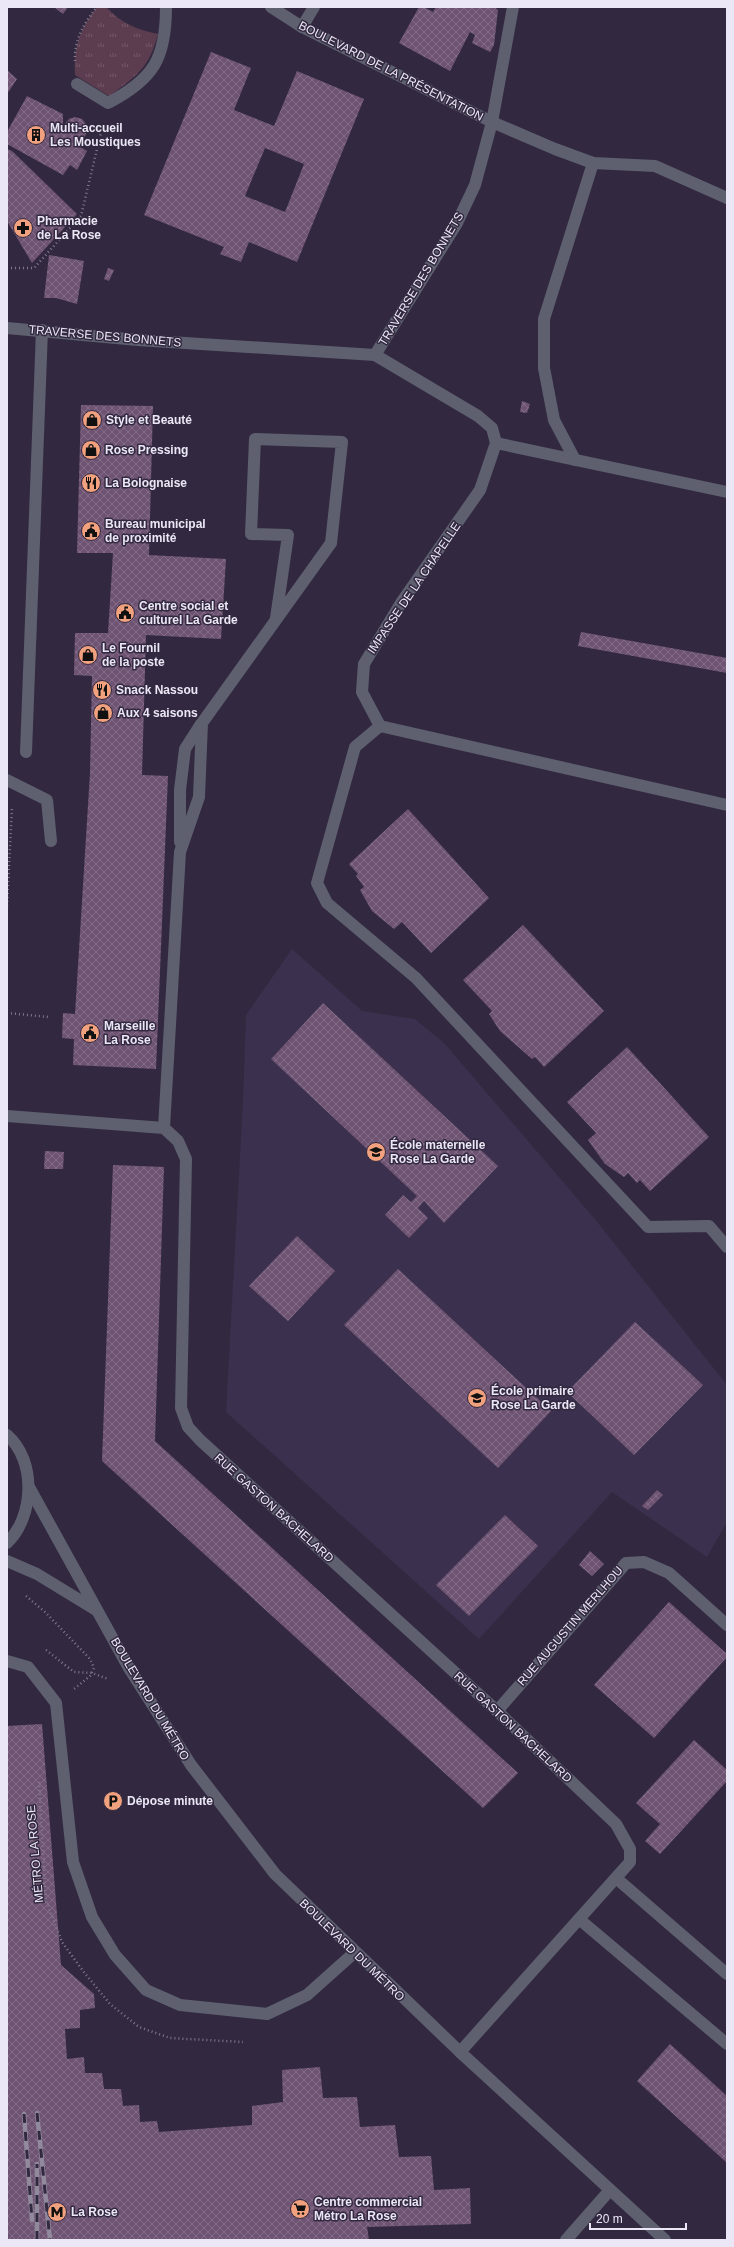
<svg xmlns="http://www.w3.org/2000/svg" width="734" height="2247" viewBox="0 0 734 2247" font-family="Helvetica,sans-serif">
	<defs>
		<pattern id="park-tufts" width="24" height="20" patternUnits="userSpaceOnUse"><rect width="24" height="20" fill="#5c3c4f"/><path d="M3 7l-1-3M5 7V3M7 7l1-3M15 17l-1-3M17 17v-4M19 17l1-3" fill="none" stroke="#745869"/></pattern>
		<pattern id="building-cross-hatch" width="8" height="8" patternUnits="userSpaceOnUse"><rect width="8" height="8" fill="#6e5372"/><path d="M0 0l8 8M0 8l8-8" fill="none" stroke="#836c87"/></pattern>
	</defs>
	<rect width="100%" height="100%" fill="#322940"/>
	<polygon fill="#3b304d" points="292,949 362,1011 415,1019 445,1044 594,1218 727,1385 727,1522 707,1557 612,1492 479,1639 226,1412 243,1101 246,1015"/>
	<path fill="url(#park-tufts)" d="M97,7H106C121,23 137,30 158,34C149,68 137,76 109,96L75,75C74,45 79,31 97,7Z"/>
	<g fill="url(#building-cross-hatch)" fill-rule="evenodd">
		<polygon points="54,7 68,7 63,14"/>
		<polygon points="419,7 424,7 433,12 436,7 494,7 498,10 494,45 490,52 472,43 475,35 470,32 450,71 399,43"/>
		<path d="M211,52L251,68L234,110L274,126L297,71L364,99L297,262L249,242L241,262L220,254L224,247L144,215ZM265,148L304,164L285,212L245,196Z"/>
		<polygon points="7,70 17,79 7,94"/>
		<polygon points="27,96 63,114 63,126 69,119 75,117 82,119 86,124 86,134 80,147 87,151 77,170 70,165 63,175 7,144 7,132"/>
		<polygon points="7,149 12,151 77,214 32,263 7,221"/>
		<polygon points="49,255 84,261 77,304 56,298 44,298"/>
		<polygon points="108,268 114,270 109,281 104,279"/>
		<polygon points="522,401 530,404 527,413 520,412"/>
		<polygon points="81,405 153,406 149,555 226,559 221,639 146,635 142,775 168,776 156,1069 73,1065 74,1039 62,1038 63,1013 75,1014 90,773 92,676 74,675 75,633 108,633 113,553 77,553"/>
		<polygon points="581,632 727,658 727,673 578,646"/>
		<polygon points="408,809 489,898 431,953 402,922 394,929 372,911 360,890 364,887 356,876 358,874 349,864"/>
		<polygon points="523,925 604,1011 544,1067 535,1057 532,1059 500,1031 489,1014 492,1011 463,980"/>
		<polygon points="323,1003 498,1166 444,1223 424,1201 418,1208 428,1218 409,1238 385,1215 403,1195 411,1202 417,1196 271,1059"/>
		<polygon points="627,1047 709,1137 650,1191 640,1180 637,1183 628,1173 624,1177 605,1164 588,1140 596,1133 567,1102"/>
		<polygon points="45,1151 64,1152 63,1169 44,1169"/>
		<polygon points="113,1165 164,1167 155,1441 518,1773 483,1808 102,1461"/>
		<polygon points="297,1236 335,1271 288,1321 249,1286"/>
		<polygon points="398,1269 551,1411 498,1468 344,1325"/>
		<polygon points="635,1322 703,1385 634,1455 567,1392"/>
		<polygon points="657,1490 663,1495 648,1510 642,1506"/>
		<polygon points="505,1515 538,1546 469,1616 436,1585"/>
		<polygon points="590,1551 604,1564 592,1576 579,1565"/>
		<polygon points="669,1602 727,1654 727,1657 654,1738 594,1685"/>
		<polygon points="42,1724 61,1965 94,1994 95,2008 80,2010 80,2028 65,2029 67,2059 84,2057 85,2073 102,2073 104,2089 121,2089 123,2106 139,2105 140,2122 157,2121 159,2132 252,2125 252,2106 283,2102 282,2070 320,2067 323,2098 357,2097 360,2127 395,2125 399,2157 431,2156 434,2190 470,2188 471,2224 367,2227 369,2240 7,2240 7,1726"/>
		<polygon points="694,1740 727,1770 727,1781 660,1854 645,1841 660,1824 636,1803"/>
		<polygon points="670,2044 727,2096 727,2163 637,2081"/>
	</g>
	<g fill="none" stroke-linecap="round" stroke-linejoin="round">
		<g stroke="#817a8e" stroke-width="2.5" stroke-dasharray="1 3" stroke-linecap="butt">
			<path d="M75,61C74,40 84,23 97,7"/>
			<polyline points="7,268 34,268 81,216 103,124"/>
			<polyline points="7,906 12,808"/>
			<polyline points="7,1013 49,1017"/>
			<polyline points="26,1596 45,1612 90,1659 94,1668 90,1676 74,1689"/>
			<polyline points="46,1650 74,1672 92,1673 108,1679"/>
			<polyline points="39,1782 46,1901 62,1942 83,1971 110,2004 139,2027 170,2038 243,2042"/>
		</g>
		<g stroke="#5e6070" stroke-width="12">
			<polyline points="271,7 302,27 492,122 555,149 593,163 655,166 727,198"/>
			<polyline points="302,27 314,7"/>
			<path d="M77,84L108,103C154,79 166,58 166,7"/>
			<polyline points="7,328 138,340 375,355 478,416 492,428 496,443 480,490 401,603 364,664 362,692 380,726 727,805"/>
			<polyline points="375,355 457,223 475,185 492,122 513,7"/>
			<polyline points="496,443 727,492"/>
			<polyline points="575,460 554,420 544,368 544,319 593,163"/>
			<polyline points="380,726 355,747 317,883 327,903 416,978 648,1227 709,1226 727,1247"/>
			<polyline points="26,752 42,330"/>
			<polyline points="7,780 47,800 51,841"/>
			<polyline points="180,842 180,790 185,749 201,724"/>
			<polyline points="7,1116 164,1128 178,1141 186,1159 181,1408 188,1427 200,1440 497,1711 616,1824 630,1849 630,1862 460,2052"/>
			<polyline points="164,1128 180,852 199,797 202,723 331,543 342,442 255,439 251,534 288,535 276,618"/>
			<path d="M7,1435C37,1461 34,1517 7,1543"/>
			<polyline points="29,1487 129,1668 191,1765 275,1874 460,2052 665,2240"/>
			<polyline points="7,1561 37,1574 96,1610"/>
			<polyline points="7,1661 28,1667 56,1703 73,1862 92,1917 115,1955 146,1990 180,2005 267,2014 307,1995 354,1953"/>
			<polyline points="497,1711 626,1563 644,1562 669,1573 727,1625"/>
			<polyline points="616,1878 727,1974"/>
			<polyline points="579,1919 727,2044"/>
			<polyline points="566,2240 610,2190"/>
		</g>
		<g stroke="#918a9d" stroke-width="4.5">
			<g id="rail">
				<polyline points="37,2113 50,2240"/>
				<polyline points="24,2114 32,2220"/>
				<polyline points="37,2240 37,2164"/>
			</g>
		</g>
		<use href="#rail" stroke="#322940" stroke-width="3" stroke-dasharray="9" stroke-linecap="butt"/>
	</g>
	<defs>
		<g id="building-disc" transform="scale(1)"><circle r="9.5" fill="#f1a17d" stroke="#322940"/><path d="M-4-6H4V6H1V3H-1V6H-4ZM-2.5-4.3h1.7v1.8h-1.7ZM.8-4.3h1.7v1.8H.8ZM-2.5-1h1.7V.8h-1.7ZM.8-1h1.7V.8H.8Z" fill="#111"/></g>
		<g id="pharmacy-disc" transform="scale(1)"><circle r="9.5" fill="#f1a17d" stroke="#322940"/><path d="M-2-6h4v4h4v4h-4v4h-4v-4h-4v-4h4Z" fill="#111"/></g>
		<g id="shop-disc" transform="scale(1)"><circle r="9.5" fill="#f1a17d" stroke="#322940"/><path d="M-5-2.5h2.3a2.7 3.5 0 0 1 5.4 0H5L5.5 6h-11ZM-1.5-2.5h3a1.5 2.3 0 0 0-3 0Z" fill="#111"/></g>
		<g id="restaurant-disc" transform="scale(1)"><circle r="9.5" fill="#f1a17d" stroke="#322940"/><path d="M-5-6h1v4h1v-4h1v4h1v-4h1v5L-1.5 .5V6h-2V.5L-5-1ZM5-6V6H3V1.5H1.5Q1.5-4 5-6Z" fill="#111"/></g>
		<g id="civic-disc" transform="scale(1)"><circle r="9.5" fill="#f1a17d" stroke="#322940"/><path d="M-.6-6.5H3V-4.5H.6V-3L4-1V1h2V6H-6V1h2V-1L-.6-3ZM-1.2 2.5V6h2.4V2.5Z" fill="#111"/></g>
		<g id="school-disc" transform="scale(1)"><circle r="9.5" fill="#f1a17d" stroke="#322940"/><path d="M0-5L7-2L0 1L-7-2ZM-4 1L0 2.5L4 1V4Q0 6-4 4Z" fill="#111"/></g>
		<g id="parking-disc" transform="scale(1)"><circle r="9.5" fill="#f1a17d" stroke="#322940"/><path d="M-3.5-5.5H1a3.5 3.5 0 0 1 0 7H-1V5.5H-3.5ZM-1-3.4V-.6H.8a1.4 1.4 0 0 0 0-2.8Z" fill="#111"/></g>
		<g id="supermarket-disc" transform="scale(1)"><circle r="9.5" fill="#f1a17d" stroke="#322940"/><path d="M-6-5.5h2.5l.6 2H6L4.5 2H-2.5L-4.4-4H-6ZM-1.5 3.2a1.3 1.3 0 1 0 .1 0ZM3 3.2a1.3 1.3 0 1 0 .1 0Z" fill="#111"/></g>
		<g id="metro-disc" transform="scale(1)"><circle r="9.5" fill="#f1a17d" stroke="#322940"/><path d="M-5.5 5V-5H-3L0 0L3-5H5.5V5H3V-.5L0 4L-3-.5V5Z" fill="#111"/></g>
	</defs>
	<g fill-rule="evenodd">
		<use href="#building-disc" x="36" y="135"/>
		<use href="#pharmacy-disc" x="23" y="228"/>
		<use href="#shop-disc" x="92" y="420"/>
		<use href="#shop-disc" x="91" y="450"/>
		<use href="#restaurant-disc" x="91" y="483"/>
		<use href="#civic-disc" x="91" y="531"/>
		<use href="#civic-disc" x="125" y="613"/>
		<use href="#shop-disc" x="88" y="655"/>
		<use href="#restaurant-disc" x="102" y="690"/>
		<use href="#shop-disc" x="103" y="713"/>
		<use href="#civic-disc" x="90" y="1033"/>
		<use href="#school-disc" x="376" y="1152"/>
		<use href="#school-disc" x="477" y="1398"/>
		<use href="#parking-disc" x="113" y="1801"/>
		<use href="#supermarket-disc" x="300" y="2209"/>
		<use href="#metro-disc" x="57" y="2212"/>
	</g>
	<g text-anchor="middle" stroke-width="3" stroke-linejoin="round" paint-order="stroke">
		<g font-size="12" fill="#ece7f6" stroke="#322940">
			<text transform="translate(391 71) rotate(27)" y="4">BOULEVARD DE LA PRÉSENTATION</text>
			<text transform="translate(421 279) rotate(-59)" y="4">TRAVERSE DES BONNETS</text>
			<text transform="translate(105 336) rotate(5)" y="4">TRAVERSE DES BONNETS</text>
			<text transform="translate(414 588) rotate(-56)" y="4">IMPASSE DE LA CHAPELLE</text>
			<text transform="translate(274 1508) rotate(42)" y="4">RUE GASTON BACHELARD</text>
			<text transform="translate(570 1626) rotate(-49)" y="4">RUE AUGUSTIN MERLHOU</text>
			<text transform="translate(150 1699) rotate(59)" y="4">BOULEVARD DU MÉTRO</text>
			<text transform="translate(513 1727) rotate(43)" y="4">RUE GASTON BACHELARD</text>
			<text transform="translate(35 1854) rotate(-95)" y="4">MÉTRO LA ROSE</text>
			<text transform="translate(352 1950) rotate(44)" y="4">BOULEVARD DU MÉTRO</text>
		</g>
		<g font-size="12" font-weight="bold" fill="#ece7f6" stroke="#322940" text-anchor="start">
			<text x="50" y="132">Multi-accueil<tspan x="50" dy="14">Les Moustiques</tspan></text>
			<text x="37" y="225">Pharmacie<tspan x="37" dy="14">de La Rose</tspan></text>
			<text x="106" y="424">Style et Beauté</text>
			<text x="105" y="454">Rose Pressing</text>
			<text x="105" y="487">La Bolognaise</text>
			<text x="105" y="528">Bureau municipal<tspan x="105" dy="14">de proximité</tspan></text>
			<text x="139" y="610">Centre social et<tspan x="139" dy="14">culturel La Garde</tspan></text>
			<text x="102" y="652">Le Fournil<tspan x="102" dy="14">de la poste</tspan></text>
			<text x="116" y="694">Snack Nassou</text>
			<text x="117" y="717">Aux 4 saisons</text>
			<text x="104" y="1030">Marseille<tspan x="104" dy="14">La Rose</tspan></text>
			<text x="390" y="1149">École maternelle<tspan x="390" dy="14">Rose La Garde</tspan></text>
			<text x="491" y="1395">École primaire<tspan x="491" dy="14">Rose La Garde</tspan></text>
			<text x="127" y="1805">Dépose minute</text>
			<text x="314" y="2206">Centre commercial<tspan x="314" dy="14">Métro La Rose</tspan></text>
			<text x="71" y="2216">La Rose</text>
		</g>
	</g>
	<rect width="734" height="2247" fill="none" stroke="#ece7f6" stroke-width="16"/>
	<path d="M590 2223v6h96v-6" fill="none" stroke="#ece7f6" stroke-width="2"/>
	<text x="596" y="2223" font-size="12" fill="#ece7f6" stroke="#322940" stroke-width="3" paint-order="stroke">20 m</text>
</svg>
